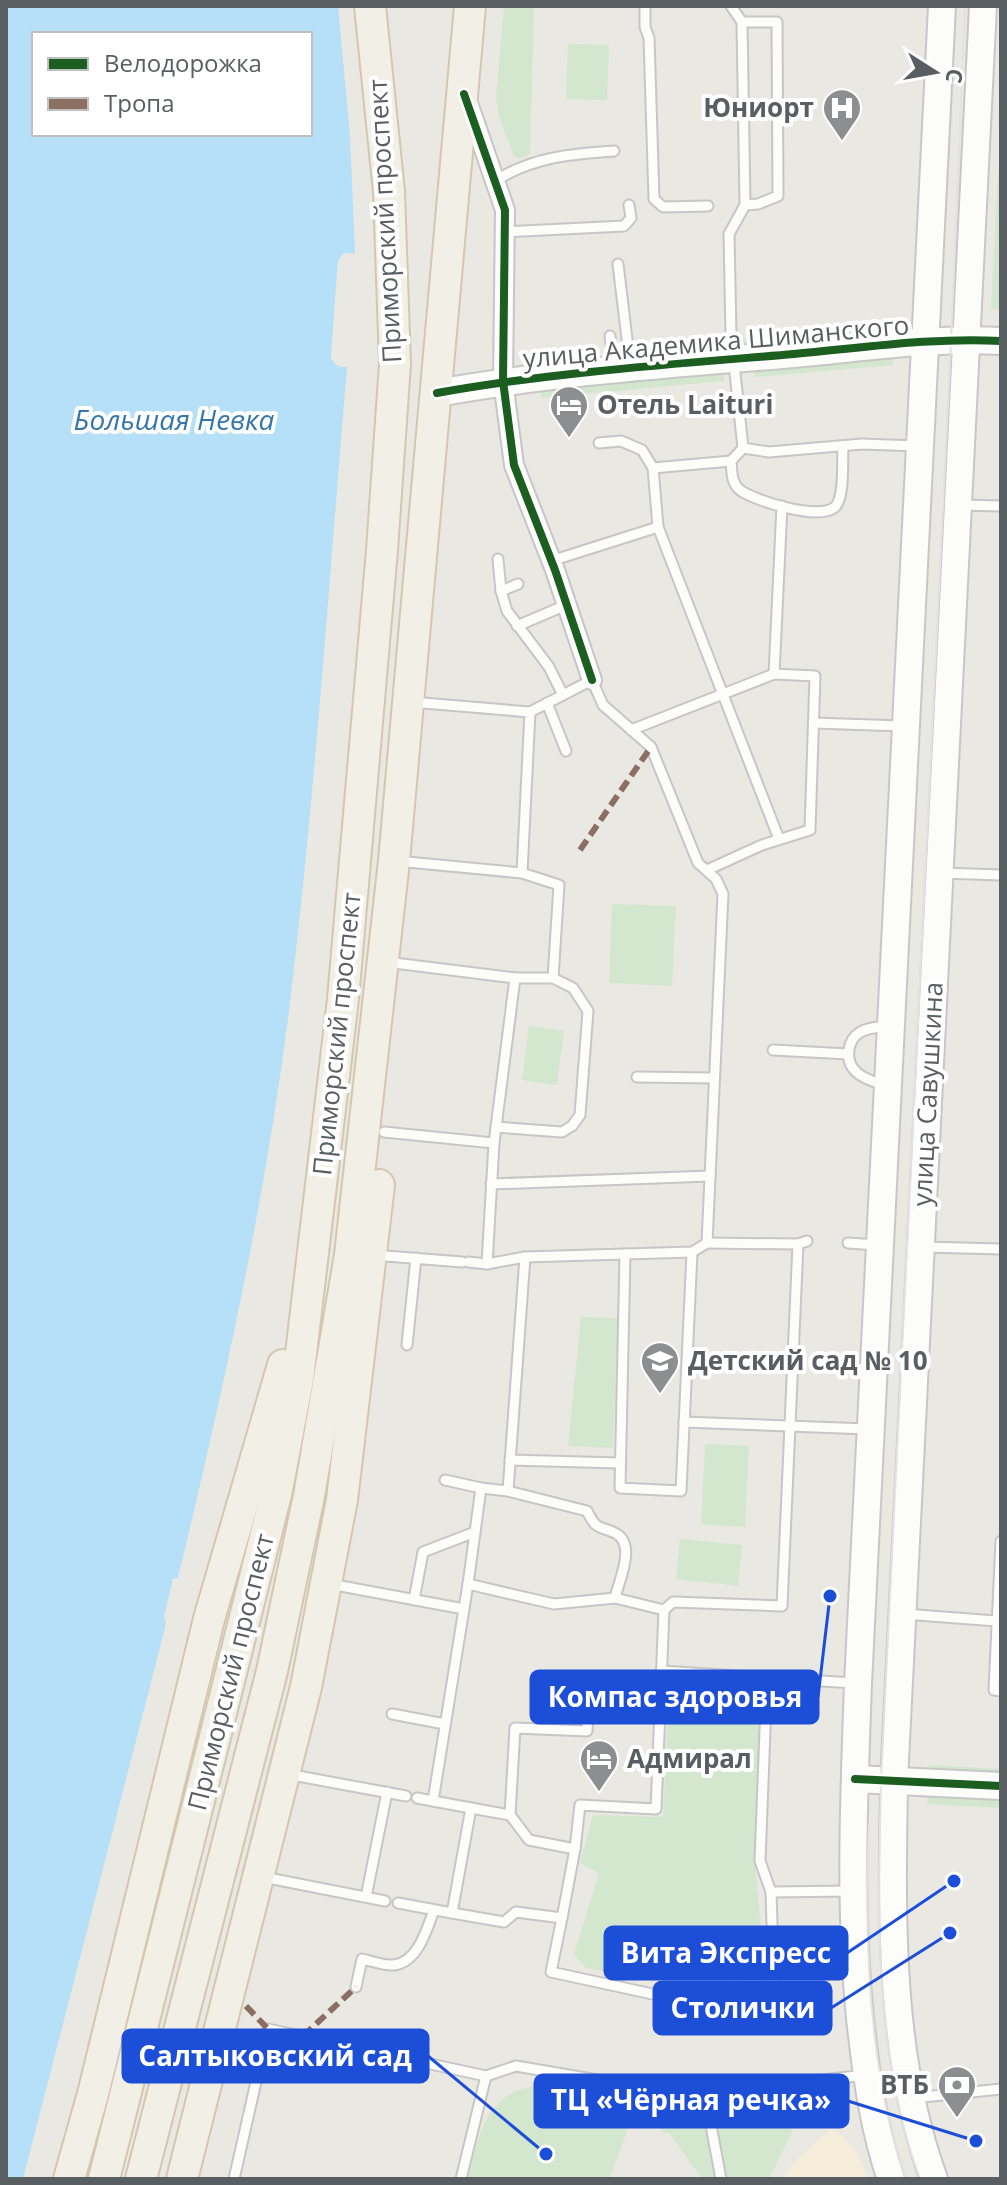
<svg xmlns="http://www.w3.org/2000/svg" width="1007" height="2185" viewBox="0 0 1007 2185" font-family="'Open Sans',sans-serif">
	<rect width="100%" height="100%" fill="#eae8e3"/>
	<polygon fill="#f6eedb" points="833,2127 856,2151 868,2179 782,2179 794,2162"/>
	<g fill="#d2e7cd">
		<polygon points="504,6 534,6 530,154 520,159 514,156 499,116 496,97"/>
		<polygon points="568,44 609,45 607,100 566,99"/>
		<polygon points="998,174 1001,174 1001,310 991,309"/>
		<polygon points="892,325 893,333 744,347 738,339"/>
		<polygon points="720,341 719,349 632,357 631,350"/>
		<polygon points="892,357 893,365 755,377 754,370"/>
		<polygon points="724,373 724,381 541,398 541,390"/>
		<polygon points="612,904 676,906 672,986 609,983"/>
		<polygon points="529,1026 564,1031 557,1085 522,1080"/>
		<polygon points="581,1317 618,1318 613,1448 568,1446"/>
		<polygon points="705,1444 749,1446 745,1527 701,1524"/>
		<polygon points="680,1539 742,1545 738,1586 676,1579"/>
		<polygon points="682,1680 758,1683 762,1695 755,1864 762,1941 735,1944 736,1961 762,1959 764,1979 677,1984 586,1968 574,1954 599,1873 580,1863 593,1815 663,1817 669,1693"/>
		<polygon points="929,1765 1001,1769 1001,1775 928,1771"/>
		<polygon points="928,1796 1001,1799 1001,1808 927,1804"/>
		<path d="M537,2086L631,2096L628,2129L609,2179H468C478,2137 486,2091 537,2086Z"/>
		<path d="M688,2100C706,2110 710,2159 715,2179H702L669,2133L662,2132C666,2112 665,2102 688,2100Z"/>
		<path d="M738,2100L741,2117L780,2113L781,2121L793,2130L769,2179H728C721,2157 704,2106 738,2100Z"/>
	</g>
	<path fill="#b5e0f7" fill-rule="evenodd" d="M6,6H338L350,135L355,254L344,253L338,261L331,358L340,367H347C329,581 315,797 289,1011C265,1202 223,1391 178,1578L173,1579L164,1618L166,1621L165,1628L23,2179H6ZM34,34H310V134H34Z"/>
	<g fill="#eae8e3">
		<polygon points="344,253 355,254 355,258 345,257 342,261 335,357 338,362 347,363 347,367 336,365 331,358 338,261"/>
		<polygon points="179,1571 183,1572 181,1580 177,1582 168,1617 170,1621 168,1629 165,1628 166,1621 164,1618 173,1579 178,1578"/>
	</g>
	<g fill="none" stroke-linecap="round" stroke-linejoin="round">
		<g stroke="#c6c6c6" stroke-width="13">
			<g id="lane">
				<polyline points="645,6 645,27 649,38 654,199 663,207 708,206"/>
				<polyline points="742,22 777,22 778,196 758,204 745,205"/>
				<path d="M495,181C533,157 570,154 614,151"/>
				<polyline points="505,232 624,226 631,218 629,205"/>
				<polyline points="618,264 630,364"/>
				<polyline points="610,336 614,369"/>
				<polyline points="599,443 621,441 642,450 653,468 658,527 779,839"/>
				<polyline points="743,448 769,452 862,444 917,446"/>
				<path d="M731,461C732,471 731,483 740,490C755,501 819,521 835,507C845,497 842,460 843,446"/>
				<polyline points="653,468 731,461 743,448 731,335 729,234 745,205 742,22 731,6"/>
				<polyline points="960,505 1001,506"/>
				<polyline points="498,559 501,591 507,611 549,667 563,695"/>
				<polyline points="551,561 658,527"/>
				<polyline points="501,591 518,584"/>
				<polyline points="517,626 566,605"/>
				<polyline points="774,674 782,506"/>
				<polyline points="411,702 530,712 522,873 559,885 553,978 515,978 494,1143 487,1264 525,1257 508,1491 481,1488 468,1584 433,1801 471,1808 452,1913 504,1922 516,1912 562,1918 551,1972 657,1995 774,1987 771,1892 760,1861 767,1678"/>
				<polyline points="547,703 566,751"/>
				<polyline points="814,723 902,726"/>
				<polyline points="631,730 774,674 815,676 810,830 762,845 707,870"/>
				<polyline points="397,861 522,873"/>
				<polyline points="940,873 1001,875"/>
				<polyline points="386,962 515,978"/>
				<polyline points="773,1050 848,1054"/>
				<polyline points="637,1077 714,1078"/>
				<path d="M885,1085C866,1080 845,1072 849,1049C850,1043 853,1037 859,1033C867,1027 880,1027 890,1026"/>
				<polyline points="496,1127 562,1132 572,1126 580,1115 588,1011 573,988 553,978"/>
				<polyline points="384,1132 494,1143"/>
				<polyline points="491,1184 710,1176"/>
				<polyline points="707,1243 798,1244 807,1241"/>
				<polyline points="848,1243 877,1245"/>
				<polyline points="924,1247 1001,1249"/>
				<polyline points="625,1254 620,1488 681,1491 692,1252"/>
				<polyline points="373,1255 462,1262"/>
				<polyline points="525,1257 692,1252 707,1243 723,894 716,879 698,863 651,747 603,705 592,680 530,712"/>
				<polyline points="468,1262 487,1264"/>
				<polyline points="407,1345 416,1258"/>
				<polyline points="684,1422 867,1429"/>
				<polyline points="510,1460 620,1463"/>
				<polyline points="445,1480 481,1488"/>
				<path d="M508,1491L587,1511C597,1531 598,1525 615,1533C637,1544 619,1580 615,1598"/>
				<polyline points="1001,1541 994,1690 1001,1691"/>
				<polyline points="330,1584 464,1609"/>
				<polyline points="468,1584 554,1604 615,1598 664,1610"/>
				<polyline points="414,1600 423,1552 475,1532"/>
				<polyline points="904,1614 996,1621"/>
				<polyline points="661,1671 854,1683"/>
				<polyline points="392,1714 445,1724"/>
				<polyline points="287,1774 406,1796"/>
				<polyline points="417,1798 433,1801"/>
				<polyline points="471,1808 510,1815 529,1840 575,1849"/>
				<polyline points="510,1815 515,1728 587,1731 590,1680 661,1683"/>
				<polyline points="263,1877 385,1901"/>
				<polyline points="771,1892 852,1891"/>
				<polyline points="366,1897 387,1792"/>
				<polyline points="398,1903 452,1913"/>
				<polyline points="562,1918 575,1849 580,1805 656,1809 664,1610 673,1602 782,1606 798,1244"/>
				<path d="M356,1987L362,1959C371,1961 385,1966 394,1965C418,1962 427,1929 434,1910"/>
				<polyline points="705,2093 721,2179"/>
				<polyline points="913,2098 1001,2089"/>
				<polyline points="234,2179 268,2029 486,2076"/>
				<polyline points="461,2179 486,2076 516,2066 650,2089 705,2093 866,2075"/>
			</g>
		</g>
		<g stroke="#c6c6c6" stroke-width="22">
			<polyline id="street" points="467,100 505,210 503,381 514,465 555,570 592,680"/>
		</g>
		<g stroke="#c7c7c7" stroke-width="30">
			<g id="secondary">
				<path d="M437,393C554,372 675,364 794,354C862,348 933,337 1001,341"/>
				<polyline points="855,1779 1001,1786"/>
				<path d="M891,2179C873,2127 866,2073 860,2018C849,1906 854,1796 858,1684L942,6"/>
				<path d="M934,2179C888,2054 892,1913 894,1781L983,6"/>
			</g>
		</g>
		<g stroke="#d3c7b0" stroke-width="34">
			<g id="primary">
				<polyline points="69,2179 93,2094 209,1619 283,1365"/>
				<polyline points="104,2179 277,1490 298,1379 343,999 382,550 395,364 389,192 370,6"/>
				<polyline points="141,2179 272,1671 309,1496 350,1255 394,861 470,6"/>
				<polyline points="182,2179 306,1687 342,1500 379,1185"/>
			</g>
		</g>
		<use href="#lane" stroke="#fcfcfb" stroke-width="9"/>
		<use href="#street" stroke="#fcfcfb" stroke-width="18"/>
		<use href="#secondary" stroke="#fcfcfb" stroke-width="26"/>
		<use href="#primary" stroke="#f2efe6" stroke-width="30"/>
		<g stroke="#e2e2e1" stroke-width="2">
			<path d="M869,1824C864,1937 868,2072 906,2179"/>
			<path d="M920,2179C873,2053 878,1913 881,1781L951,341L965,6"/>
		</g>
		<g stroke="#8d6e63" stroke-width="6" stroke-dasharray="12 6" stroke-linecap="butt">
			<polyline points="580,850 651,747"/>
			<polyline points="246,2006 268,2029"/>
			<polyline points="303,2036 356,1987"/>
		</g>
		<g stroke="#fff" stroke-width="13">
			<g id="cycleway">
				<polyline points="464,94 505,210 503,381 514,465 555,570 592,680"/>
				<path d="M437,393C554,372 675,364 794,354C862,348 933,337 1001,341"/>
				<polyline points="855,1779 1001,1786"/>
			</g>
		</g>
		<use href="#cycleway" stroke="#1b5e20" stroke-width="8"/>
	</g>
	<defs>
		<g id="hospital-pin" transform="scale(2)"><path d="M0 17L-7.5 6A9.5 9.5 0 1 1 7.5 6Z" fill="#8c8e8f" stroke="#fff"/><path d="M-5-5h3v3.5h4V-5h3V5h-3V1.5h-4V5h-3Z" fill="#fff"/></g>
		<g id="hotel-pin" transform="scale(2)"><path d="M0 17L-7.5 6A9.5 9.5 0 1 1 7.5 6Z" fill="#8c8e8f" stroke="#fff"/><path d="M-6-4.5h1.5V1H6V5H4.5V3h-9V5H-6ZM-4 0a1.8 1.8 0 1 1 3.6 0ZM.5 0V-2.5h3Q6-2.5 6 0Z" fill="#fff"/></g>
		<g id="school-pin" transform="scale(2)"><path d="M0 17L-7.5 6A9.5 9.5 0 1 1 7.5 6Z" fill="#8c8e8f" stroke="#fff"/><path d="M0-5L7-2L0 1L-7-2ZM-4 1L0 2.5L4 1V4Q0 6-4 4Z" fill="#fff"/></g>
		<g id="bank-pin" transform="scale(2)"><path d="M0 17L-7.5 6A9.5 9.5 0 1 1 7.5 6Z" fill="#8c8e8f" stroke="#fff"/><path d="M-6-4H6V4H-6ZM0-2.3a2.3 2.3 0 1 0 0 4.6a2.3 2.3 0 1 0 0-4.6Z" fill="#fff"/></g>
	</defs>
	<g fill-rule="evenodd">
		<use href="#hospital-pin" x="842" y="108"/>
		<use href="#hotel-pin" x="569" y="405"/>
		<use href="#school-pin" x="660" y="1361"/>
		<use href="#hotel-pin" x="599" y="1759"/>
		<use href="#bank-pin" x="957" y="2085"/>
	</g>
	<g text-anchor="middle" stroke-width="8" stroke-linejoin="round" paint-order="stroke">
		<g font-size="26" font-weight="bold" fill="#595e62" stroke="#fff" text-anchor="start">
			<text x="814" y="117" text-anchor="end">Юниорт</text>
			<text x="597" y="414">Отель Laituri</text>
			<text x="688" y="1370">Детский сад № 10</text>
			<text x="627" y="1768">Адмирал</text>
			<text x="929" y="2094" text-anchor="end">ВТБ</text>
		</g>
		<g font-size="26" fill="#595e62" stroke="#fff">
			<text transform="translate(385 221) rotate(-93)" y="9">Приморский проспект</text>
			<text transform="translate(716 342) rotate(-5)" y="9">улица Академика Шиманского</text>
			<text transform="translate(337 1034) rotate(-84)" y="9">Приморский проспект</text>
			<text transform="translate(928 1094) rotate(-87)" y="9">улица Савушкина</text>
			<text transform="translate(231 1672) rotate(-76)" y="9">Приморский проспект</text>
		</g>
		<g font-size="28" font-style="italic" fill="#3677ab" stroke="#fff">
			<text x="174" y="430">Большая Невка</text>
		</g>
	</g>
	<path fill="none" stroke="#1d4ed8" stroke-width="3" d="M830 1596L818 1697M954 1881L847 1953M950 1933L831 2008M546 2154L428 2056M976 2141L848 2101"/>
	<g fill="#1d4ed8" stroke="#fff" stroke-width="3">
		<circle cx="830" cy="1596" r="8"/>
		<circle cx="954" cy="1881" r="8"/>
		<circle cx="950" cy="1933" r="8"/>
		<circle cx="546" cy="2154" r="8"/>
		<circle cx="976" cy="2141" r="8"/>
	</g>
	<g fill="#1d4ed8" stroke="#1d4ed8" stroke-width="3">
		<rect x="531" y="1671" width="287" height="52" rx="8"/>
		<rect x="605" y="1927" width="242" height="52" rx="8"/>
		<rect x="654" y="1982" width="177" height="52" rx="8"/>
		<rect x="123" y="2030" width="305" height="52" rx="8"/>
		<rect x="535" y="2075" width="313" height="52" rx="8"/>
	</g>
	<g font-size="28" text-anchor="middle" font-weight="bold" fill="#fff">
		<text x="675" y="1707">Компас здоровья</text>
		<text x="726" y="1963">Вита Экспресс</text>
		<text x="743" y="2018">Столички</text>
		<text x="275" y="2066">Салтыковский сад</text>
		<text x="691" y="2110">ТЦ «Чёрная речка»</text>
	</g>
	<rect width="1007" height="2185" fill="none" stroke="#595e62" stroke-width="16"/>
	<rect x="32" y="32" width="280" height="104" fill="#ffffff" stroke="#bdbfc0" stroke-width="2"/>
	<rect x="48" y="58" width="40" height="12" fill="#1b5e20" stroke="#bdbfc0" stroke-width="2"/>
	<text x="104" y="72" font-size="24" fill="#595e62">Велодорожка</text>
	<rect x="48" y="98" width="40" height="12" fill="#8d6e63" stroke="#bdbfc0" stroke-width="2"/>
	<text x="104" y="112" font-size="24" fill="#595e62">Тропа</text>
	<g transform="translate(935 72) rotate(101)" stroke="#ffffff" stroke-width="6" paint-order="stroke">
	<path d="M0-6L14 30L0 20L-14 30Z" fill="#595e62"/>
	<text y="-12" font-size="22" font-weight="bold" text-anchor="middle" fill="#595e62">С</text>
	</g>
</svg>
